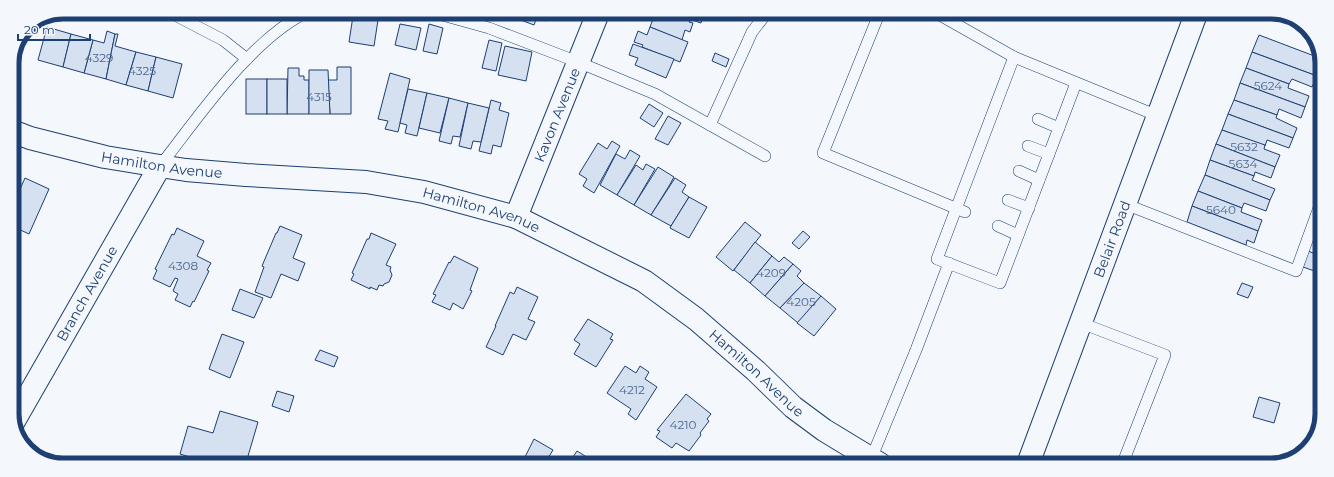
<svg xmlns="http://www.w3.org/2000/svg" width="1334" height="477" viewBox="0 0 1334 477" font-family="Montserrat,sans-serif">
	<rect width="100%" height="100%" fill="#f4f7fb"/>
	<g fill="#d5e0f0" stroke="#1d3f73">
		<polygon points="502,13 550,13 546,21 537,17 534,25"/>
		<polygon points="646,13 671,13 690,20 689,22 693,23 690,32 685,30 682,40 650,27 653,19 645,17"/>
		<polygon points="671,13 704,13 701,23"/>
		<polygon points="353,16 378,20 374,46 349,42"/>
		<polygon points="400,24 421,28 416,50 395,45"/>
		<polygon points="429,24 443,28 437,54 423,51"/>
		<polygon points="47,27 71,34 63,67 38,60"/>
		<polygon points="650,27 688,42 680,62 642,47 643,45 634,42 638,31 647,35"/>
		<polygon points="107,31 115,34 106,79 84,73 93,40 104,43"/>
		<polygon points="71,34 93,40 84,73 63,67"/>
		<polygon points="115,34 118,34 115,46 136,52 126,85 106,79"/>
		<polygon points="1259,35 1317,57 1315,62 1321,65 1317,76 1252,52"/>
		<polygon points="489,40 502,43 496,71 482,68"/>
		<polygon points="633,44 674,59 666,78 635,65 638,58 629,55"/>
		<polygon points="505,46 532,52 526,81 498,75"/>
		<polygon points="136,52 156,57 148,91 126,85"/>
		<polygon points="1252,52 1317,76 1312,87 1292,79 1289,84 1246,68"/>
		<polygon points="715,53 729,59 726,67 712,61"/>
		<polygon points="156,57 182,64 173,98 148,91"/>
		<polygon points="337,67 351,67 351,114 330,114 328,80 337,80"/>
		<polygon points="288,68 299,68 299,76 304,76 304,80 309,80 309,114 287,114"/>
		<polygon points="1246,68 1289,84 1288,88 1309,96 1305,107 1240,83"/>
		<polygon points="309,70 328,70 330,114 309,114"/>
		<polygon points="390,73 410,79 398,132 385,129 388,121 378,119"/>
		<rect x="246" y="79" width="21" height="35"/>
		<rect x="267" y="79" width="20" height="35"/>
		<polygon points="1240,83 1305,107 1301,118 1279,109 1277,115 1234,100"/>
		<polygon points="408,89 427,93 417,136 405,133 407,125 400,123"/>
		<polygon points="427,93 449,98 440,133 419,128"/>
		<polygon points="449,98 468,103 460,137 453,136 451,144 439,141"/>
		<polygon points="491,100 501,103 499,110 509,113 501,147 493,145 491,154 479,151"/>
		<polygon points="1234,100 1277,115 1276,118 1297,128 1293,138 1228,114"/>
		<polygon points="468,103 489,108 481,142 473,141 471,149 459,146"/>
		<polygon points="649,104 663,113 654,127 640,118"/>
		<polygon points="1228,114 1293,138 1289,148 1267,140 1265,146 1222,130"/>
		<polygon points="668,116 681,123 668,145 655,139"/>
		<polygon points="1222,130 1265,145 1264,149 1280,155 1275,167 1216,144"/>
		<polygon points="612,141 620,146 594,193 583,186 587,179 579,174 598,143 607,149"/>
		<polygon points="1216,144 1275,167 1271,178 1255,172 1254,176 1210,160"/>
		<polygon points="630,150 640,156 617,195 600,185 616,154 625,159"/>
		<polygon points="1210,160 1254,176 1252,180 1275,189 1270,200 1205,175"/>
		<polygon points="646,164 655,169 634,205 617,195 636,165 643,170"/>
		<polygon points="658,167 674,177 669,186 651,215 634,205"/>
		<polygon points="1205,175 1270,200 1266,211 1244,203 1242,208 1198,191"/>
		<polygon points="25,178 49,189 29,234 12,226 12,207"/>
		<polygon points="675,178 686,185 682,192 689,197 671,226 651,215"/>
		<polygon points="1198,191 1242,208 1241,212 1262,220 1258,231 1192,206"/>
		<polygon points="689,197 707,207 689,238 670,228 671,226"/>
		<polygon points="1192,206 1258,231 1254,243 1247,240 1246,245 1187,222"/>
		<polygon points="745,222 761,235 733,271 716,257"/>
		<polygon points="280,226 302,235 293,258 305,263 298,281 281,274 271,298 255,292 264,267 262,266 276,233 277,233"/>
		<polygon points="177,228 204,241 197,256 211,263 207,270 209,271 194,302 193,301 190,307 175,300 178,294 173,291 178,279 175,278 170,287 153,279 157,270 155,269 172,234 174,235"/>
		<polygon points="803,231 810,237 799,249 792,243"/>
		<polygon points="371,233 396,244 386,265 391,267 390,270 392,275 389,282 384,284 383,286 379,285 377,290 370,287 370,289 351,280 354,274 352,273 367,239 369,239"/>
		<polygon points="755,242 772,256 750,283 734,270"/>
		<polygon points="1308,251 1321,256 1320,273 1303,267"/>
		<polygon points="454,256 478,268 470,290 472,291 463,309 453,303 450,310 432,302 436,295 433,294 449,262 450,263"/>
		<polygon points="772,256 779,262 784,257 793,264 765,296 750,283"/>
		<polygon points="793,264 801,271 797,276 804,283 780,308 765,296"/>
		<polygon points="804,283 821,296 798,323 780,308"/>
		<polygon points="1242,283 1253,287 1248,298 1237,294"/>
		<polygon points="517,287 538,297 528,319 535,322 526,340 513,334 503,355 486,347 496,326 495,326 510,292 514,294"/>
		<polygon points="240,289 263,298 254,318 232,310"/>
		<polygon points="821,296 836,309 814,336 797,323"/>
		<polygon points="588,319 613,334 610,339 613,340 596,367 574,354 580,344 574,340"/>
		<polygon points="222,334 244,342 230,378 209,369"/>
		<polygon points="320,350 338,357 334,367 315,360"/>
		<polygon points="625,366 636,373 640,366 649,372 645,379 657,387 636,420 628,414 631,409 607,393"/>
		<polygon points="277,391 294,396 289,412 272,406"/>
		<polygon points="686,394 711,414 707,419 709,421 700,433 701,435 689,451 676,443 672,448 656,437 660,431 657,430"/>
		<polygon points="1259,397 1280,403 1274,423 1253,417"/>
		<polygon points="220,411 258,422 246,463 209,463 180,454 188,426 213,433"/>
		<polygon points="534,439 553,450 545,463 537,463 525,457"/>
		<polygon points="577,451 598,464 569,463"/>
	</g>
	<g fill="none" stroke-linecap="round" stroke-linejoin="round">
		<g stroke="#1d3f73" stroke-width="12">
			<g id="lane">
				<polyline points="169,12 223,40 247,59"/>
				<polyline points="435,13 489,28 578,62 655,94 765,156"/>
				<polyline points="879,14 823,153 965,212"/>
				<polyline points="938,14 1014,57"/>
				<polyline points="1076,83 1000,283 937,259 1014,57 1158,116"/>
				<polyline points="1038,119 1059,128"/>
				<polyline points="710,125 752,32 766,14"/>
				<polyline points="1028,146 1049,154"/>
				<path d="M160,166C200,115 248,43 305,13"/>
				<polyline points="1019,171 1039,180"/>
				<polyline points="1008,200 1029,208"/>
				<polyline points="1125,204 1296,271 1321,202"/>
				<polyline points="998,226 1018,235"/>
				<polyline points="1081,323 1165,355 1122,465"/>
				<polyline points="871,459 916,350 949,263"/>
			</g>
		</g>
		<g stroke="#1d3f73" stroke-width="24">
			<g id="street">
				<path id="s1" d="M516,217L598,13"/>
				<path id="s2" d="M14,421L160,166"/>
			</g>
		</g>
		<g stroke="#1d3f73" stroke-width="24">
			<g id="secondary">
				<path id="s3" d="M12,131L30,138L105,157L160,166L186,170L246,175L366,182L424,192L516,217L644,281L696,319L756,371L793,407L824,430L880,464"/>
			</g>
		</g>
		<g stroke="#1d3f73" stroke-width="24">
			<g id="primary">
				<path id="s4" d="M1028,464L1196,14"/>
			</g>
		</g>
		<use href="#lane" stroke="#f4f7fb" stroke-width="11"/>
		<use href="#street" stroke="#f4f7fb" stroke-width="22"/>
		<use href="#secondary" stroke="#f4f7fb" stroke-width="22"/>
		<use href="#primary" stroke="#f4f7fb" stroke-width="22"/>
	</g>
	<g text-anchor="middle" stroke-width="3" stroke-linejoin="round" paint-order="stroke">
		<g font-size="12" fill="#4b6792">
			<text x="99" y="62">4329</text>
			<text x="142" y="75">4325</text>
			<text x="1268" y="90">5624</text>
			<text x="319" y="101">4315</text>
			<text x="1244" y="151">5632</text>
			<text x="1243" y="168">5634</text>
			<text x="1221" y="214">5640</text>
			<text x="183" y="270">4308</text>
			<text x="771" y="277">4209</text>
			<text x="801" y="306">4205</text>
			<text x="632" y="394">4212</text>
			<text x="683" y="429">4210</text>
		</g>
		<g font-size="14" fill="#1d3f73" stroke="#f4f7fb">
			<text dy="5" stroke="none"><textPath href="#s1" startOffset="110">Kavon Avenue</textPath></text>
			<text dy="5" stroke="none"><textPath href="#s3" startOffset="154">Hamilton Avenue</textPath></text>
			<text dy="5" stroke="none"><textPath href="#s3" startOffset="478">Hamilton Avenue</textPath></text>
			<text dy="5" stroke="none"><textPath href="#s4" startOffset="240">Belair Road</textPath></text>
			<text dy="5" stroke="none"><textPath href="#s2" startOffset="147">Branch Avenue</textPath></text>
			<text dy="5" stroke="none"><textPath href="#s3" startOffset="802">Hamilton Avenue</textPath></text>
		</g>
	</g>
	<path d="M0 0H1334V477H0ZM63 19H1271A44 44 0 0 1 1315 63V414A44 44 0 0 1 1271 458H63A44 44 0 0 1 19 414V63A44 44 0 0 1 63 19Z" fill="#f4f7fb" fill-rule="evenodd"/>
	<path fill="none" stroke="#1d3f73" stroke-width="5" d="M63 19H1271A44 44 0 0 1 1315 63V414A44 44 0 0 1 1271 458H63A44 44 0 0 1 19 414V63A44 44 0 0 1 63 19Z"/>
	<path d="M18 34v6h72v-6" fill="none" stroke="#1d3f73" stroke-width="2"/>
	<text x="24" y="34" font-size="12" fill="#1d3f73" stroke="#f4f7fb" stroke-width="3" paint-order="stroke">20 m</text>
</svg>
